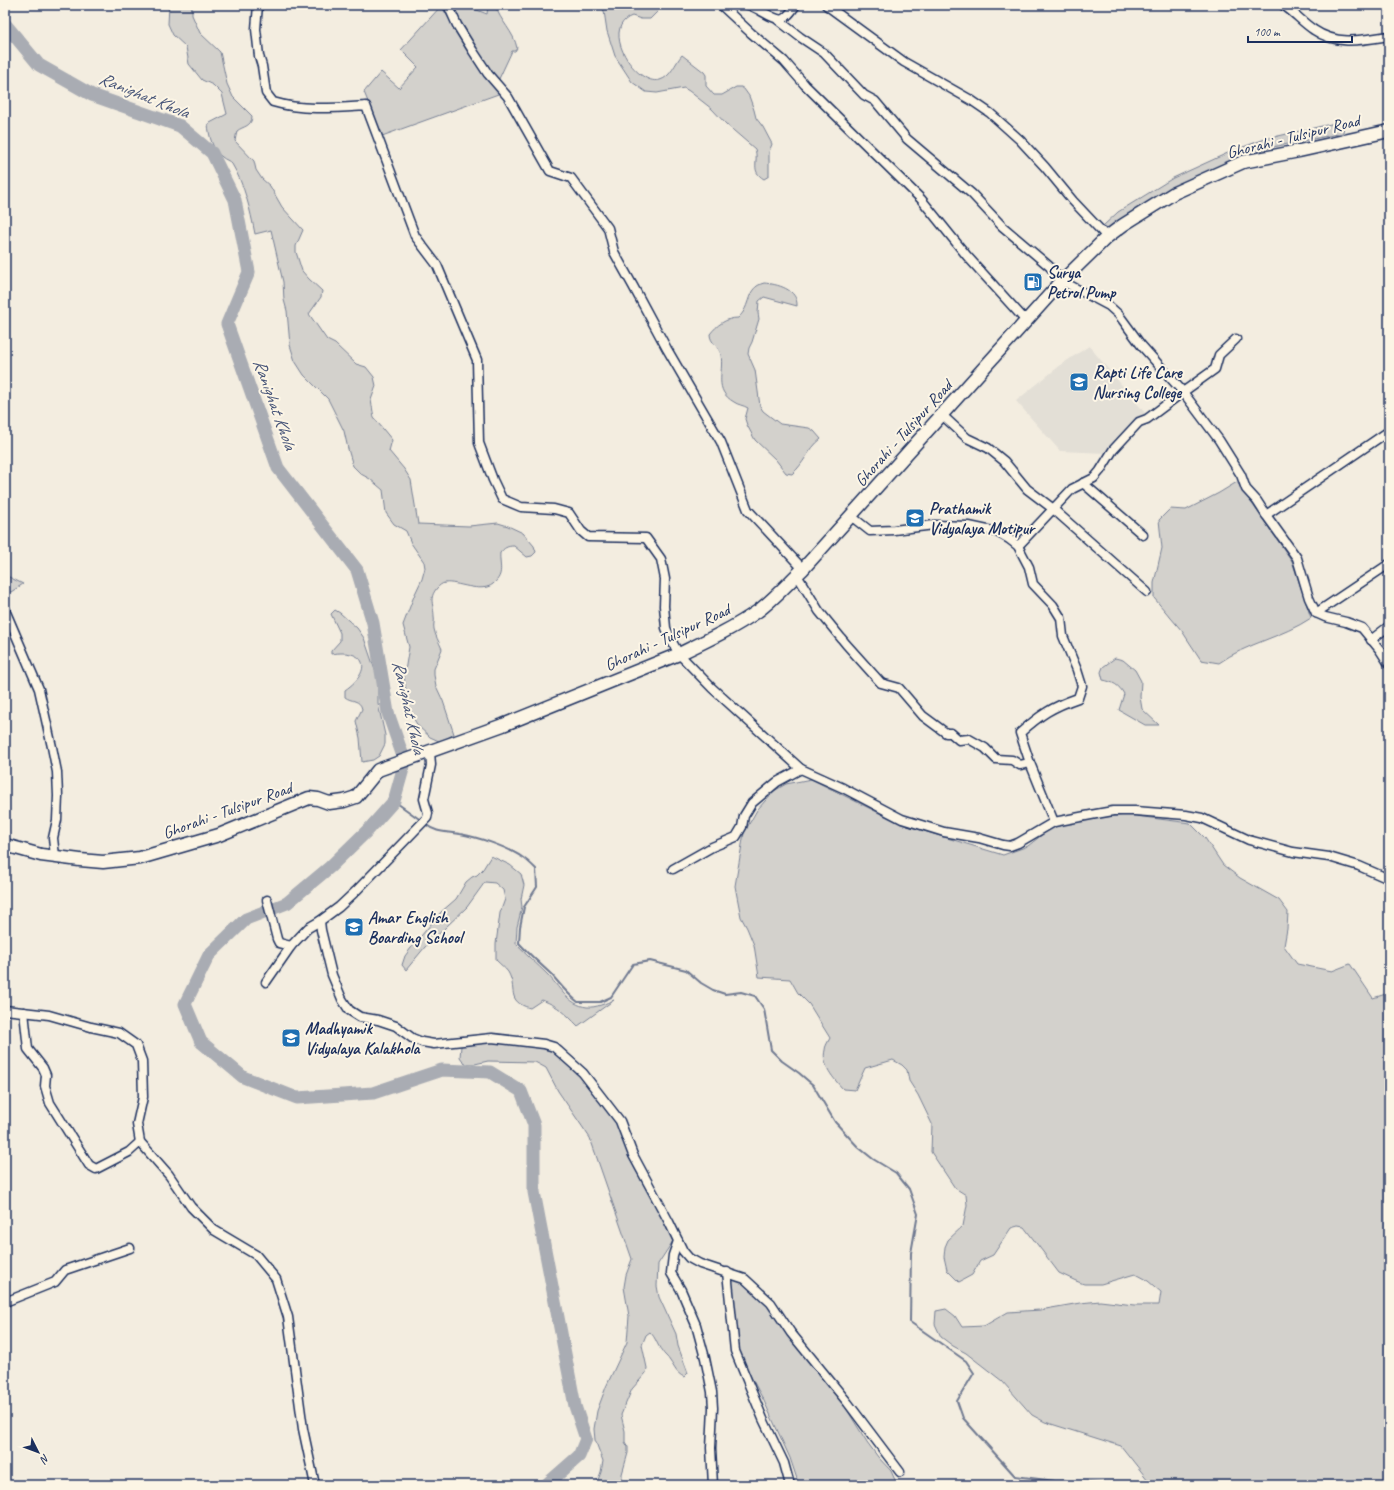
<svg xmlns="http://www.w3.org/2000/svg" width="1394" height="1490" viewBox="0 0 1394 1490" font-family="Caveat,sans-serif">
	<rect width="100%" height="100%" fill="#f3ede0"/>
	<filter id="ink" filterUnits="userSpaceOnUse"><feTurbulence type="fractalNoise" baseFrequency=".025" numOctaves="2"/><feDisplacementMap in="SourceGraphic" scale="8" xChannelSelector="R" yChannelSelector="G"/><feConvolveMatrix kernelMatrix="1 2 1 2 8 2 1 2 1" color-interpolation-filters="sRGB"/></filter>
	<g filter="url(#ink)">
		<polygon fill="#e3dfd6" points="1089,346 1146,414 1106,453 1060,451 1016,401 1062,364"/>
		<g fill="#d3d1cc" stroke="#778095">
			<path d="M169,5H192V15L200,33L220,52L227,84L233,97L252,116C252,127 243,126 237,131L235,141L254,161L256,170L262,179L270,186L282,207L303,230L296,246V252L302,271L309,279L322,291L321,297L309,314L327,340L335,344L356,364L366,367L374,377L376,386L371,400L374,418L392,440L389,451L404,469L411,480L418,524L469,526L498,523L508,526L523,533L534,546L536,552L532,556L527,557L514,546C507,546 504,548 500,553C499,566 505,574 493,584C481,594 456,581 445,583C442,583 439,586 437,588C428,599 434,604 434,617C435,621 433,625 434,629C435,635 439,642 442,649L434,669V675L436,686L443,701L454,734L441,742L430,737L418,726L412,716L408,706L404,677L409,647L403,625L414,596L422,579L425,568L424,562L411,543L406,531L394,524L386,513L383,490L370,479L361,474L353,466L348,449L344,431L328,399L304,375L295,361L290,345L287,311L284,300L283,282L271,230L255,234C250,209 245,186 232,164C229,160 225,160 222,157C212,150 209,135 208,124L227,114L222,94L213,85L202,80L189,64L186,47L173,35L168,24Z"/>
			<path d="M450,5H464L487,14L488,5H495C500,21 514,32 517,48L515,51H512L498,81L474,50Z"/>
			<path d="M601,5H657L658,11L650,19H641L632,16C599,28 636,87 660,80C671,77 675,63 682,55L704,72L706,75V86L714,95H722L736,87H741L744,89L749,96L754,110L756,118L763,127L772,144L769,152V176L764,179C750,171 759,162 755,149L726,124L712,109L689,91L684,88L657,93L646,92L632,82L615,56L607,31L604,11Z"/>
			<polygon points="441,6 485,75 501,93 382,136 364,92 381,72 399,88 418,67 401,50"/>
			<polygon points="1344,121 1343,133 1268,148 1236,160 1108,231 1103,226 1118,212 1173,178 1232,151 1265,139"/>
			<path d="M764,283C777,284 798,289 797,306L764,297L759,301L758,313L759,319L752,342L749,348L748,354L755,370L760,406L763,411L780,424L809,428L814,431L821,439C808,449 804,464 792,474L786,473L776,460L755,440L747,425L745,419L748,408C743,405 738,405 734,402C713,390 724,373 721,355C719,346 710,343 710,334C717,325 726,318 738,318C752,306 745,288 764,283Z"/>
			<path d="M1237,482L1292,561L1311,618C1283,637 1247,643 1219,663L1201,660L1182,631L1154,598V583L1162,548L1159,520L1170,509L1186,510L1219,493Z"/>
			<polygon points="5,575 23,584 11,592 5,591"/>
			<path d="M335,610L340,613L357,628L364,638L378,679V704L385,735V744L379,756L373,760L362,762L360,738L356,721L362,709C360,699 351,702 345,697V690C374,670 366,648 331,654V651L340,641V633L331,614Z"/>
			<path d="M1115,658L1123,660L1135,670L1141,681L1140,697L1142,709L1159,725H1145L1119,710L1124,694C1119,685 1113,682 1103,680L1101,672L1103,667Z"/>
			<path d="M811,779L901,824L1003,855L1028,846L1053,826L1080,819L1128,815L1190,823L1205,838L1223,865L1240,878L1279,900L1288,912L1287,929L1284,946L1297,964L1332,971L1350,964L1373,998L1389,993V1485H1152L1121,1446L1045,1422L1032,1415L1002,1381L966,1353L953,1346L941,1337L935,1324L936,1311L946,1309L955,1316L962,1327L984,1326L1008,1312L1040,1310L1080,1303L1100,1301L1134,1305H1159L1161,1292L1148,1281L1135,1274L1101,1284H1084L1076,1281L1059,1273L1024,1227L1018,1226L1011,1228L993,1255L980,1261L972,1275L959,1282L947,1270L944,1257L945,1247L948,1240L963,1226L967,1205L966,1195L955,1188L931,1152L932,1124L918,1095L909,1081L907,1070L902,1065L893,1060L865,1068L855,1090L843,1089C834,1079 821,1065 825,1050C825,1046 828,1042 830,1038L809,1004L798,993L790,979L759,977L754,945L747,928L741,917L735,886L744,833L757,810L774,791L786,784Z"/>
			<path d="M491,856L510,865L521,874L524,885L521,899L522,907L517,927L516,944C526,955 537,964 547,974C559,986 568,1005 587,1007C596,1008 606,1003 614,1000L578,1026C565,1013 560,1007 542,1000L530,1008C505,1001 518,989 508,972C505,968 500,964 496,960V944L500,913L505,899L503,890L495,883L485,882L467,907L425,947L406,970L402,965L405,956L411,948L441,912L456,899L466,882L472,877L477,875L483,869Z"/>
			<path d="M488,1042L545,1048L553,1051L570,1064L618,1124L629,1158L664,1222L673,1241L658,1264L657,1286L659,1297L676,1334L678,1346L688,1373L684,1377C676,1373 675,1368 670,1361C668,1357 664,1355 662,1351C657,1345 656,1338 650,1332L646,1335L642,1345L647,1368L646,1373L632,1389L621,1415L625,1431V1442L628,1447V1453L622,1474V1485H596L601,1472L603,1461L595,1440L594,1429L597,1411L606,1387L627,1342L629,1316L624,1287L626,1275L632,1259L590,1138L558,1091L546,1068L535,1062L488,1061L475,1064H465L460,1057L461,1046L465,1043Z"/>
			<polygon points="731,1276 744,1281 770,1307 787,1335 839,1397 867,1442 878,1457 891,1471 895,1480 903,1485 799,1485 790,1458 764,1401 737,1351"/>
		</g>
		<g fill="none" stroke-linecap="round" stroke-linejoin="round">
			<g stroke="#707a91" stroke-width="2">
				<polyline points="394,801 422,821"/>
				<path d="M425,824C438,834 446,831 460,834C478,837 507,847 522,857C527,860 532,865 536,869L537,887L524,907L520,927L519,943C529,954 540,964 551,974C560,984 567,994 578,1002H600L611,997L633,964L650,961L686,970L701,983L713,990L725,994L741,992L755,996L764,1009L771,1050L782,1061L799,1073L813,1085L835,1122L858,1147L873,1159L896,1173L909,1189L918,1214L911,1253L910,1322L966,1361L974,1373L957,1401L963,1418L1015,1476L1055,1481L1103,1483L1106,1485"/>
			</g>
			<polyline stroke="#a9acb3" stroke-width="13" points="5,24 39,65 92,95 180,126 212,153 235,200 249,272 227,324 278,468 357,570 373,623 388,713 405,762 394,801 370,828 330,867 287,903 246,919 209,955 185,1004 201,1042 243,1077 297,1098 373,1093 442,1070 490,1072 521,1091 534,1125 534,1192 575,1406 586,1439 579,1456 546,1485"/>
			<g stroke="#1b2f5e" stroke-width="11">
				<g id="street">
					<path d="M258,5L256,29L259,56L262,66L266,93L273,102C303,111 335,108 366,106L415,236L437,265L477,360L479,443L493,480L502,499L521,507L554,509L569,513L581,531L588,537L646,538L661,559L665,579L664,606L666,628L671,640L679,654L712,688L801,769L843,788L902,819L944,832L979,838L1003,845L1010,846L1018,843L1054,822L1096,814L1113,811H1135L1186,815L1202,818L1249,840L1293,852L1329,857L1359,866L1389,879"/>
					<polyline points="448,5 457,25 473,51 488,74 508,97 550,171 571,178 608,228 614,252 633,286 667,349 721,442 748,510 803,569"/>
					<polyline points="721,5 751,33 784,61 805,85 921,199 967,256 1026,321"/>
					<path d="M748,5C757,7 776,22 783,19C788,17 793,9 796,5"/>
					<polyline points="826,5 904,62 971,100 990,113 1020,140 1045,167 1073,201 1107,237"/>
					<path d="M1283,5C1294,12 1303,23 1314,30C1337,46 1363,40 1389,36"/>
					<polyline points="778,20 800,37 824,53 864,95 875,101 907,139 972,194 1002,226 1049,266 1062,281 1109,306 1119,315 1141,345 1183,392 1219,440 1241,475 1246,489 1257,501 1266,515 1297,558 1309,598 1316,613 1325,617 1346,622 1362,628 1380,650 1389,664"/>
					<polyline points="942,415 967,438 988,448 1004,461 1027,489 1052,508 1147,592"/>
					<polyline points="1083,483 1143,535"/>
					<polyline points="1266,515 1389,431"/>
					<path d="M851,516L870,531L894,530L934,525L969,526L997,532L1009,539L1018,546L1029,567L1033,584L1053,605L1061,618L1063,636L1077,670L1082,686L1078,698C1052,707 1040,715 1020,733L1030,763L1054,822"/>
					<polyline points="1018,546 1072,489 1094,478 1100,471 1113,450 1139,422 1147,419 1183,392 1215,369 1219,355 1236,339"/>
					<polyline points="797,575 819,611 846,644 881,683 899,688 923,716 946,733 951,733 959,740 969,739 985,748 996,759 1012,760 1020,765 1030,763"/>
					<polyline points="5,610 39,689 52,747 57,772 58,796 57,820 53,838 55,856"/>
					<polyline points="1316,613 1389,564"/>
					<polyline points="1371,640 1389,626"/>
					<polyline points="430,752 431,765 424,799 428,813 427,818 356,891 339,907 320,921 321,930 332,975 342,999 349,1010 360,1017 378,1020 396,1026 412,1038 422,1042 434,1044 492,1038 544,1044 554,1047 583,1073 620,1121 633,1155 669,1222 683,1251 689,1258 700,1264 745,1279 771,1303 791,1333 848,1403 900,1472"/>
					<polyline points="673,869 712,847 736,837 742,827 744,816 752,803 777,782 801,769"/>
					<polyline points="267,900 277,939 279,943 291,946"/>
					<polyline points="266,982 291,946 308,928 320,921"/>
					<polyline points="5,1010 49,1015 91,1027 119,1033 136,1045 142,1061 143,1097 137,1124 140,1142 169,1175 191,1207 214,1230 256,1255 276,1279 288,1317 303,1429 315,1485"/>
					<polyline points="24,1012 28,1049 43,1068 46,1075 45,1086 50,1103 89,1165 96,1169 129,1152 140,1142"/>
					<polyline points="678,1241 673,1255 671,1273 681,1290 696,1325 705,1358 712,1392 713,1408 711,1448 713,1485"/>
					<polyline points="727,1272 735,1351 763,1419 784,1463 790,1485"/>
					<polyline points="5,1302 55,1282 65,1270 130,1248"/>
				</g>
			</g>
			<g stroke="#1b2f5e" stroke-width="15">
				<path id="primary" d="M5,845L41,855L80,860L103,862L140,858L219,835L309,798L318,799L329,803L344,801L356,797L378,770L503,725L679,654C706,641 734,628 758,611C774,599 788,583 803,569L1062,281L1107,237L1123,225L1174,193L1243,162L1299,151L1389,131"/>
			</g>
			<use href="#street" stroke="#fcf5e5" stroke-width="8"/>
			<use href="#primary" stroke="#fcf5e5" stroke-width="12"/>
		</g>
	</g>
	<defs>
		<g id="fuel-square" transform="scale(1)"><rect x="-9" y="-9" width="18" height="18" rx="4" fill="#1f6fb2" stroke="#fcf5e5"/><path d="M-5.5-6h7V0h2V4h1.3V-2.5L3-4.5l.8-.8L6-3V5H2.5V1h-1V6h-7ZM-4.2-4.7v3.2H.2V-4.7Z" fill="#fff"/></g>
		<g id="university-square" transform="scale(1)"><rect x="-9" y="-9" width="18" height="18" rx="4" fill="#1f6fb2" stroke="#fcf5e5"/><path d="M0-5L7-2L0 1L-7-2ZM-4 1L0 2.5L4 1V4Q0 6-4 4Z" fill="#fff"/></g>
		<g id="school-square" transform="scale(1)"><rect x="-9" y="-9" width="18" height="18" rx="4" fill="#1f6fb2" stroke="#fcf5e5"/><path d="M0-5L7-2L0 1L-7-2ZM-4 1L0 2.5L4 1V4Q0 6-4 4Z" fill="#fff"/></g>
	</defs>
	<g fill-rule="evenodd">
		<use href="#fuel-square" x="1033" y="282"/>
		<use href="#university-square" x="1079" y="382"/>
		<use href="#school-square" x="915" y="518"/>
		<use href="#school-square" x="354" y="927"/>
		<use href="#school-square" x="291" y="1038"/>
	</g>
	<g text-anchor="middle" stroke-width="4" stroke-linejoin="round" paint-order="stroke">
		<g font-size="17" fill="#1b2f5e" stroke="#fcf5e5">
			<text transform="translate(1293 136) rotate(-14)" y="6">Ghorahi - Tulsipur Road</text>
			<text transform="translate(903 433) rotate(-48)" y="6">Ghorahi - Tulsipur Road</text>
			<text transform="translate(667 637) rotate(-25)" y="6">Ghorahi - Tulsipur Road</text>
			<text transform="translate(227 810) rotate(-20)" y="6">Ghorahi - Tulsipur Road</text>
		</g>
		<g font-size="17" font-weight="bold" fill="#1b2f5e" stroke="#fcf5e5" text-anchor="start">
			<text x="1047" y="278">Surya<tspan x="1047" dy="20">Petrol Pump</tspan></text>
			<text x="1093" y="378">Rapti Life Care<tspan x="1093" dy="20">Nursing College</tspan></text>
			<text x="929" y="514">Prathamik<tspan x="929" dy="20">Vidyalaya Motipur</tspan></text>
			<text x="368" y="923">Amar English<tspan x="368" dy="20">Boarding School</tspan></text>
			<text x="305" y="1034">Madhyamik<tspan x="305" dy="20">Vidyalaya Kalakhola</tspan></text>
		</g>
		<g font-size="18" font-style="italic" fill="#465478" stroke="#fcf5e5">
			<text transform="translate(144 95) rotate(22)" y="6">Ranighat Khola</text>
			<text transform="translate(275 404) rotate(70)" y="6">Ranighat Khola</text>
			<text transform="translate(409 707) rotate(77)" y="6">Ranighat Khola</text>
		</g>
	</g>
	<rect width="1394" height="1490" fill="none" stroke="#fcf5e5" stroke-width="20"/>
	<rect x="10" y="10" width="1374" height="1470" fill="none" stroke="#1b2f5e" stroke-width="1.5" filter="url(#ink)"/>
	<g transform="translate(38 1452) rotate(132)" stroke="#fcf5e5" stroke-width="3" paint-order="stroke">
	<path d="M0-3L7 15L0 10L-7 15Z" fill="#1b2f5e"/>
	<text y="-6" font-size="11" font-weight="bold" text-anchor="middle" fill="#1b2f5e">N</text>
	</g>
	<path d="M1248 36v6h104v-6" fill="none" stroke="#1b2f5e" stroke-width="2"/>
	<text x="1254" y="36" font-size="12" fill="#1b2f5e" stroke="#fcf5e5" stroke-width="3" paint-order="stroke">100 m</text>
</svg>
